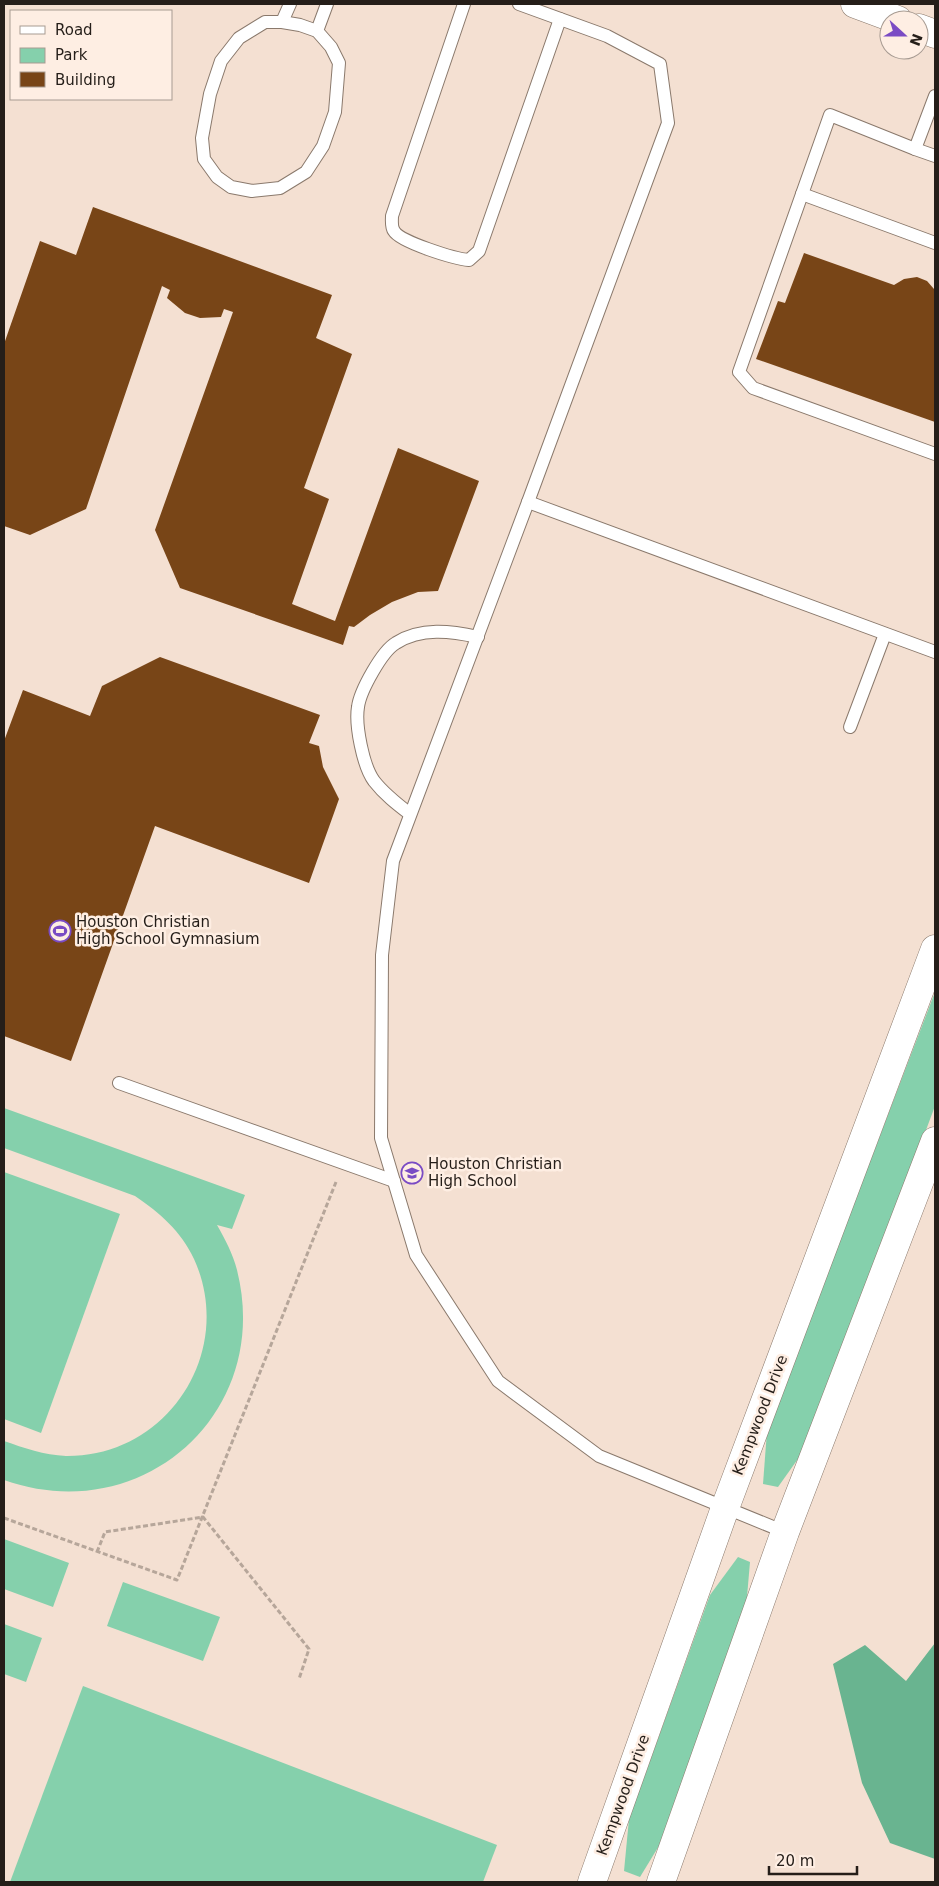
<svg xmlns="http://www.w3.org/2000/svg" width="939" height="1886" viewBox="0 0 939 1886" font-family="'DejaVu Sans',sans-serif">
	<rect width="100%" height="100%" fill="#f4e0d2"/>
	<g fill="#85d0ac">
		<polygon points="935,992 935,1106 812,1435 805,1449 778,1487 763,1484 767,1431"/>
		<path d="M4,1108L245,1195L232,1229L217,1225C225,1239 233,1254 237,1270C273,1413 142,1529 4,1480V1441C24,1448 44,1455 66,1456C168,1457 236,1351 194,1259C181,1231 160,1213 135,1196L4,1148Z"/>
		<polygon points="4,1172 120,1214 41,1433 4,1419"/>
		<polygon points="4,1539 69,1563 53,1607 4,1589"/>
		<polygon points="738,1557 750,1562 745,1620 665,1836 640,1877 624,1871 629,1819 710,1595"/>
		<polygon points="123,1582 220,1617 203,1661 107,1626"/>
		<polygon points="4,1624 42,1638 26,1682 4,1674"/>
		<polygon points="83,1686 497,1845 483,1882 10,1882"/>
	</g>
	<polygon fill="#69b490" points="935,1643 935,1859 890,1843 862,1783 833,1664 865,1645 906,1681"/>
	<g fill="#784517">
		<polygon points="93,207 332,295 316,338 352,354 304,488 329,499 292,604 335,621 398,448 479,481 438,591 418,592 392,602 370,615 354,627 349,626 343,645 180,588 155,530 233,312 224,309 221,317 200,318 185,313 167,298 170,290 162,286 86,509 30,535 4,526 4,344 40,241 76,255"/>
		<polygon points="804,253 894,285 904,279 917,277 927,281 934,289 935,422 756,359 778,301 785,303"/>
		<polygon points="160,657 320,715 309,743 319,746 323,767 339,799 309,883 155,826 71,1061 4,1036 4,741 23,690 90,716 102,686"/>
	</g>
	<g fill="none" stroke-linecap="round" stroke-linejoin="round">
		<g stroke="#8a796c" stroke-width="14">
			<g id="service">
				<path d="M464,4L392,216C392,220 391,227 394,231C400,242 455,259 469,260L479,251L560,19"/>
				<polyline points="519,4 607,36 660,64 668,123 528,502 393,861 382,955 381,1138 416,1255 498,1381 599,1456 785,1532"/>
				<polygon points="265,22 282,22 300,25 317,31 331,47 339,63 335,112 323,146 306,172 280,188 252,191 231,187 217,177 204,159 202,138 210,94 221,61 239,38"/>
				<polyline points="282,22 290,4"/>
				<polyline points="317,31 327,4"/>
				<polyline points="935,96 915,149 830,115 739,372 753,388 935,454"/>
				<polyline points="915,149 935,156"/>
				<polyline points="802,194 935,243"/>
				<polyline points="528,502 935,652"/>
				<polyline points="850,727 885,634"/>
				<path d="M410,814C397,804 384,794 374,781C363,766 355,725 358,707C360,691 382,651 396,643C421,627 451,631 478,637"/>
				<polyline points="119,1083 394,1181"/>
			</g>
		</g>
		<g stroke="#8a796c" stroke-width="29">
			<g id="secondary">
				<polyline points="855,4 898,20"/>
				<polyline points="919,28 935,34"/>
				<polyline points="592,1882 725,1508 935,949"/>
				<polyline points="661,1882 785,1532 935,1141"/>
			</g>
		</g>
		<g stroke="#b6a69a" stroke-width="3" stroke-dasharray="5 2.5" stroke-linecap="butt">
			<polyline points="4,1518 177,1580 336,1182"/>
			<polyline points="97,1552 105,1532 203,1517 309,1649 299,1679"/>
		</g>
		<use href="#service" stroke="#fff" stroke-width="12"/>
		<use href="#secondary" stroke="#fff" stroke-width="28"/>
	</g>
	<defs>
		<g id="stadium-ring" transform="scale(1.125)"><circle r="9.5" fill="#feeee3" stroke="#7a4bc4" stroke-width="1.5"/><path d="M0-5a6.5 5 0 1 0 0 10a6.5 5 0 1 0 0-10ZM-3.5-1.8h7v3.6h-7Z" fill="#7a4bc4"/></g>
		<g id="school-ring" transform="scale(1.125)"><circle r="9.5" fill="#feeee3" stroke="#7a4bc4" stroke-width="1.5"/><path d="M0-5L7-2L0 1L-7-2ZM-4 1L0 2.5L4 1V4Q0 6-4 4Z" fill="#7a4bc4"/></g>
	</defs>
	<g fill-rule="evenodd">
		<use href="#stadium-ring" x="60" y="931"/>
		<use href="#school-ring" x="412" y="1173"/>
	</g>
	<g text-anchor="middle" stroke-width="5" stroke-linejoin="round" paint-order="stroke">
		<g font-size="15" fill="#251e19" stroke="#feeee3" text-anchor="start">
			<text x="76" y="927">Houston Christian<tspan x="76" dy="17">High School Gymnasium</tspan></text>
			<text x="428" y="1169">Houston Christian<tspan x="428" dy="17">High School</tspan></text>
		</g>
		<g font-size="15" fill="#251e19" stroke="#feeee3">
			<text transform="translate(760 1415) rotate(-69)" y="5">Kempwood Drive</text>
			<text transform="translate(623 1795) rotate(-70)" y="5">Kempwood Drive</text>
		</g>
	</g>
	<rect width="939" height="1886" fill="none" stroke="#251e19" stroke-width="10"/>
	<rect x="10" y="10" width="162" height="90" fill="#feeee3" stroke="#a79b92"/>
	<rect x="20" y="26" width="25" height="8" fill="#ffffff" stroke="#a79b92"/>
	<text x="55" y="35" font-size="15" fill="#251e19">Road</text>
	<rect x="20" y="48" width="25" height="15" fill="#85d0ac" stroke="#a79b92"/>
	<text x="55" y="60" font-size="15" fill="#251e19">Park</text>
	<rect x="20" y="72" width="25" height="15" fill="#784517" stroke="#a79b92"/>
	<text x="55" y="85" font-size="15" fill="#251e19">Building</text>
	<g transform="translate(904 35) rotate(111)"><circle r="24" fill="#feeee3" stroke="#a79b92"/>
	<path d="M0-4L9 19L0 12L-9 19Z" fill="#7a4bc4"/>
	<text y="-8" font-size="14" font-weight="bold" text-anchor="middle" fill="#251e19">N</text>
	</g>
	<path d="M769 1866v8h88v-8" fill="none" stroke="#251e19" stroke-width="2.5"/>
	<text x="776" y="1866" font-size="15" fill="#251e19" stroke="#feeee3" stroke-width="4" paint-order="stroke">20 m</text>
</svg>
